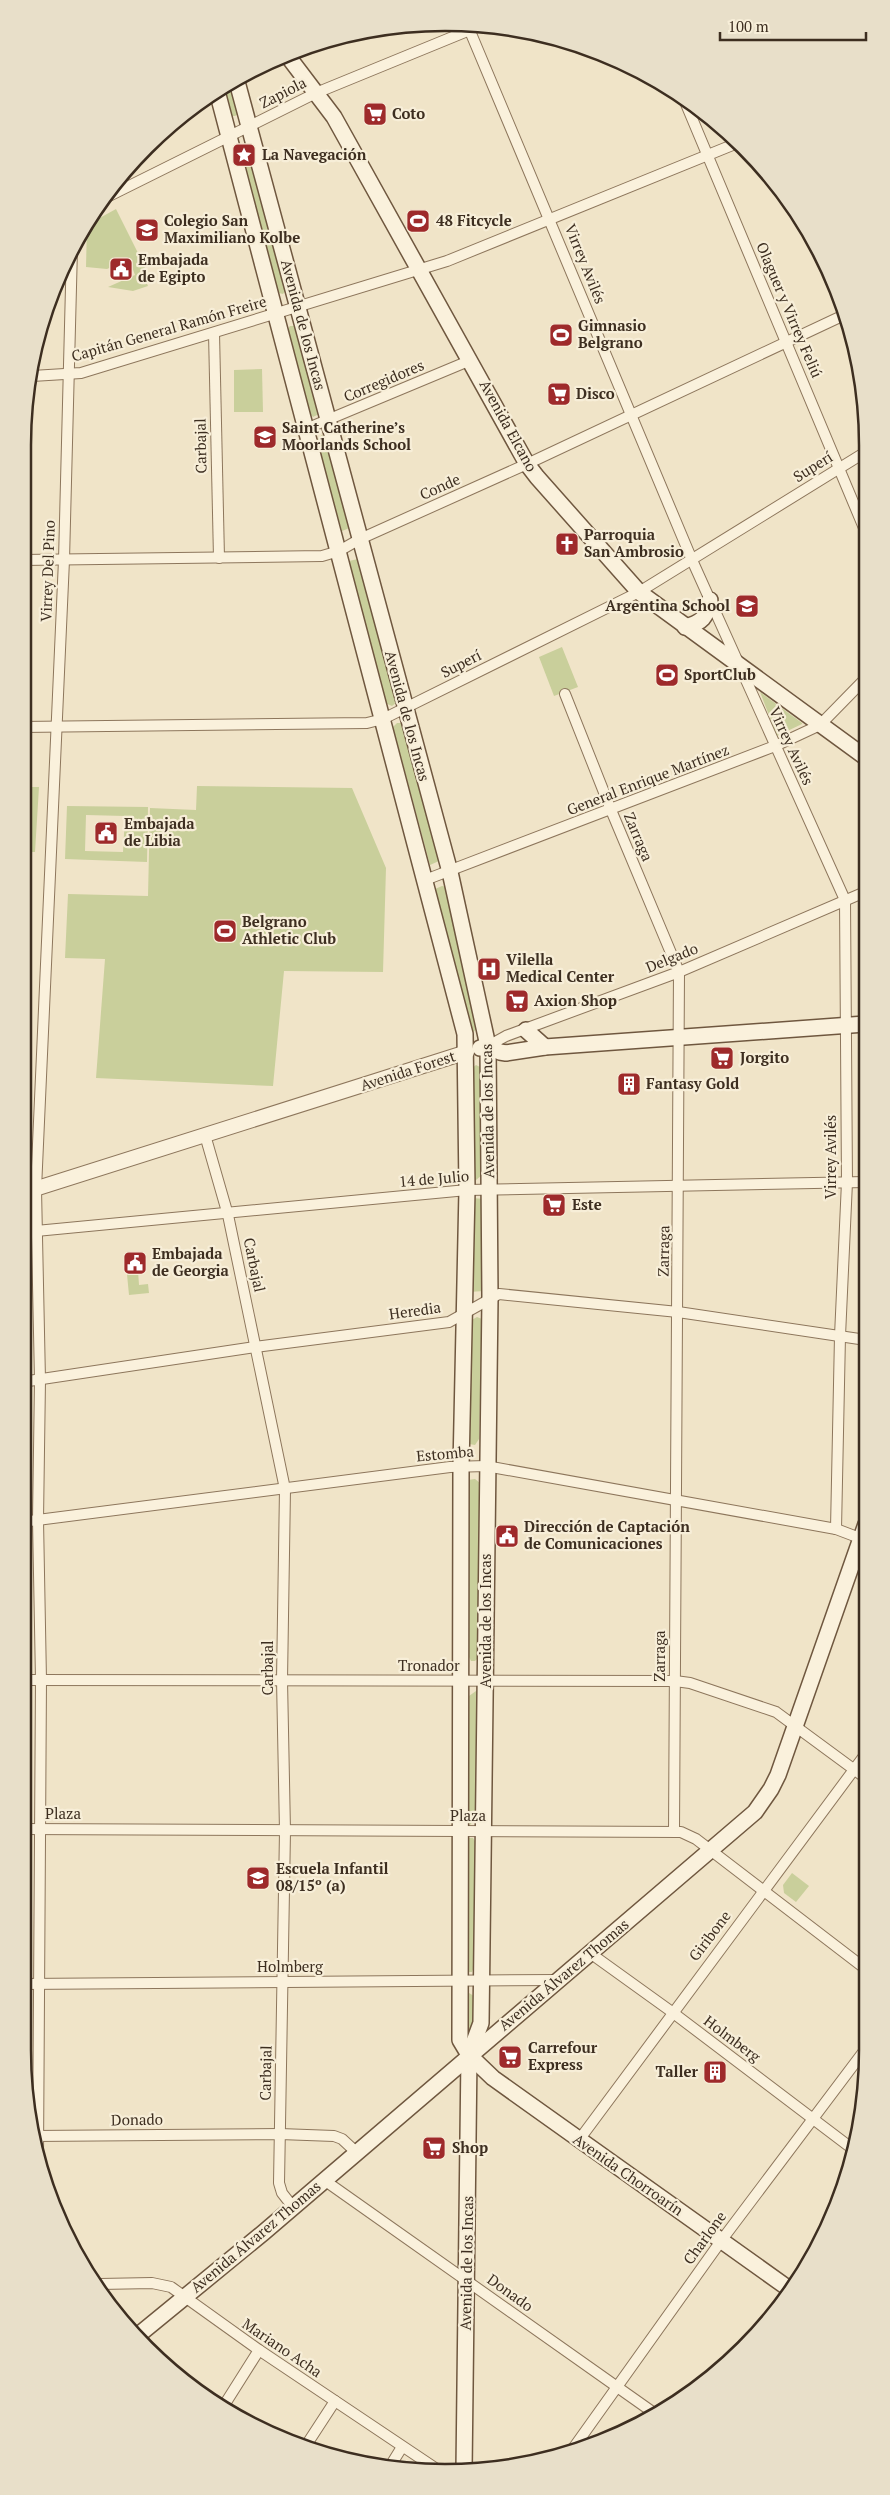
<svg xmlns="http://www.w3.org/2000/svg" width="890" height="2495" viewBox="0 0 890 2495" font-family="'PT Serif',serif">
	<rect width="100%" height="100%" fill="#f0e4c8"/>
	<g fill="#c9cf9b" fill-rule="evenodd">
		<polygon points="231,81 240,113 235,116 231,116 223,87"/>
		<polygon points="247,144 286,290 283,294 275,292 237,149"/>
		<polygon points="116,209 145,267 143,275 148,286 133,291 108,287 135,275 129,259 107,269 86,267 87,225"/>
		<polygon points="290,326 295,326 319,406 319,414 313,417 310,414 286,332"/>
		<polygon points="262,369 263,412 234,412 234,370"/>
		<polygon points="322,435 328,436 352,527 342,531 316,440"/>
		<polygon points="358,559 397,702 392,706 385,703 349,561"/>
		<polygon points="562,647 578,687 554,696 539,657"/>
		<polygon points="760,692 802,723 802,724 777,736"/>
		<polygon points="397,723 402,723 439,861 430,865 393,727"/>
		<polygon points="197,786 352,788 386,868 383,972 284,971 273,1086 96,1078 105,959 65,958 68,894 148,896 150,808 196,810"/>
		<polygon points="23,787 39,787 35,852 25,852 24,861 22,861"/>
		<path d="M67,806L148,807L147,862L65,859ZM86,815L125,816L123,852L85,851Z"/>
		<polygon points="442,886 448,887 479,1027 473,1032 468,1029 435,889"/>
		<polygon points="476,1065 482,1068 482,1175 476,1180 471,1177 471,1069"/>
		<polygon points="471,1198 486,1199 484,1291 469,1292"/>
		<polygon points="145,1262 146,1269 138,1271 139,1285 148,1284 149,1293 129,1295 126,1264"/>
		<polygon points="477,1317 482,1319 479,1439 475,1445 469,1444 467,1439 470,1321"/>
		<polygon points="475,1479 480,1483 479,1657 475,1661 471,1661 469,1657 467,1484 468,1480"/>
		<polygon points="476,1691 480,1694 475,1819 470,1825 465,1819 469,1696"/>
		<polygon points="469,1838 473,1838 476,1843 475,1964 472,1972 466,1972 466,1840"/>
		<polygon points="792,1873 809,1886 796,1902 784,1893 783,1885"/>
		<polygon points="469,1993 474,1996 475,2031 472,2035 466,2035 466,1994"/>
	</g>
	<g fill="none" stroke-linecap="round" stroke-linejoin="round">
		<g stroke="#8d765c" stroke-width="12">
			<g id="minor">
				<polyline points="467,24 692,560 845,900 847,1182 840,1336 836,1529"/>
				<polyline points="686,104 864,528"/>
				<polyline points="103,199 316,93 482,25"/>
				<polyline points="214,333 219,558"/>
				<polyline points="32,376 81,373 447,261 735,144"/>
				<polyline points="308,428 471,360"/>
				<polyline points="22,560 322,556 339,551 360,539 527,464 842,316"/>
				<polyline points="565,694 611,810 679,972 674,1832"/>
				<polyline points="22,727 367,723 383,719 639,592 864,453"/>
				<polyline points="425,880 775,746 820,725 864,680"/>
				<polyline points="488,1046 506,1036 679,972 865,892"/>
				<polyline points="205,1135 228,1215 285,1489 282,1680 285,1831 279,2183 282,2193 293,2207"/>
				<polyline points="36,1231 467,1190 866,1182"/>
				<polyline points="22,1382 255,1347 449,1322 499,1294 678,1312 866,1340"/>
				<polyline points="22,1522 450,1467 486,1466 836,1529 865,1540"/>
				<polyline points="22,1680 675,1681 690,1683 776,1712 867,1779"/>
				<polyline points="22,1829 681,1832 696,1839 867,1970"/>
				<polyline points="590,1953 672,2012 854,2150"/>
				<polyline points="22,1984 558,1980"/>
				<polyline points="33,2136 280,2134 334,2136 342,2139 356,2152"/>
				<polyline points="579,2140 867,1752"/>
				<polyline points="38,2155 41,1680 38,1520 40,1380 36,1189 64,560 72,248"/>
				<polyline points="324,2180 654,2413"/>
				<polyline points="100,2284 152,2283 171,2287 259,2350 438,2470"/>
				<polyline points="223,2407 259,2350"/>
				<polyline points="307,2444 335,2401"/>
				<polyline points="572,2450 721,2241 867,2047"/>
				<polyline points="389,2468 402,2447"/>
			</g>
		</g>
		<g stroke="#8d765c" stroke-width="16">
			<polyline id="tertiary" points="22,1193 467,1052"/>
		</g>
		<g stroke="#6f573f" stroke-width="18">
			<g id="secondary">
				<polyline points="287,55 334,117 527,464 537,477 639,592 865,757"/>
				<polyline points="236,78 450,872 488,1046 490,1298 481,2023 469,2055 464,2471"/>
				<polyline points="217,91 465,1034 467,1190 461,1467 460,2040 469,2055 493,2078 792,2291"/>
				<path d="M685,627C702,623 707,617 710,600"/>
				<polyline points="526,1030 545,1047"/>
				<polyline points="480,1048 488,1046 500,1052 506,1053 545,1047 865,1024"/>
				<polyline points="136,2337 263,2233 755,1812 771,1789 778,1775 866,1524"/>
			</g>
		</g>
		<use href="#minor" stroke="#faf1dc" stroke-width="10"/>
		<use href="#tertiary" stroke="#faf1dc" stroke-width="14"/>
		<use href="#secondary" stroke="#faf1dc" stroke-width="15"/>
	</g>
	<defs>
		<g id="supermarket-square" transform="scale(1.25)"><rect x="-9" y="-9" width="18" height="18" rx="4" fill="#9e2a2b" stroke="#f7eed8"/><path d="M-6-5.5h2.5l.6 2H6L4.5 2H-2.5L-4.4-4H-6ZM-1.5 3.2a1.3 1.3 0 1 0 .1 0ZM3 3.2a1.3 1.3 0 1 0 .1 0Z" fill="#fff"/></g>
		<g id="sight-square" transform="scale(1.25)"><rect x="-9" y="-9" width="18" height="18" rx="4" fill="#9e2a2b" stroke="#f7eed8"/><path d="M0-6L1.8-2.2L6-1.7L2.9 1.2L3.7 5.4L0 3.3L-3.7 5.4L-2.9 1.2L-6-1.7L-1.8-2.2Z" fill="#fff"/></g>
		<g id="stadium-square" transform="scale(1.25)"><rect x="-9" y="-9" width="18" height="18" rx="4" fill="#9e2a2b" stroke="#f7eed8"/><path d="M0-5a6.5 5 0 1 0 0 10a6.5 5 0 1 0 0-10ZM-3.5-1.8h7v3.6h-7Z" fill="#fff"/></g>
		<g id="school-square" transform="scale(1.25)"><rect x="-9" y="-9" width="18" height="18" rx="4" fill="#9e2a2b" stroke="#f7eed8"/><path d="M0-5L7-2L0 1L-7-2ZM-4 1L0 2.5L4 1V4Q0 6-4 4Z" fill="#fff"/></g>
		<g id="civic-square" transform="scale(1.25)"><rect x="-9" y="-9" width="18" height="18" rx="4" fill="#9e2a2b" stroke="#f7eed8"/><path d="M-.6-6.5H3V-4.5H.6V-3L4-1V1h2V6H-6V1h2V-1L-.6-3ZM-1.2 2.5V6h2.4V2.5Z" fill="#fff"/></g>
		<g id="church-square" transform="scale(1.25)"><rect x="-9" y="-9" width="18" height="18" rx="4" fill="#9e2a2b" stroke="#f7eed8"/><path d="M-1.2-6h2.4v3.5h3.3v2.4h-3.3V6h-2.4V-.1h-3.3v-2.4h3.3Z" fill="#fff"/></g>
		<g id="hospital-square" transform="scale(1.25)"><rect x="-9" y="-9" width="18" height="18" rx="4" fill="#9e2a2b" stroke="#f7eed8"/><path d="M-5-5h3v3.5h4V-5h3V5h-3V1.5h-4V5h-3Z" fill="#fff"/></g>
		<g id="building-square" transform="scale(1.25)"><rect x="-9" y="-9" width="18" height="18" rx="4" fill="#9e2a2b" stroke="#f7eed8"/><path d="M-4-6H4V6H1V3H-1V6H-4ZM-2.5-4.3h1.7v1.8h-1.7ZM.8-4.3h1.7v1.8H.8ZM-2.5-1h1.7V.8h-1.7ZM.8-1h1.7V.8H.8Z" fill="#fff"/></g>
	</defs>
	<g fill-rule="evenodd">
		<use href="#supermarket-square" x="375" y="114"/>
		<use href="#sight-square" x="244" y="155"/>
		<use href="#stadium-square" x="418" y="221"/>
		<use href="#school-square" x="147" y="230"/>
		<use href="#civic-square" x="121" y="269"/>
		<use href="#stadium-square" x="561" y="335"/>
		<use href="#supermarket-square" x="559" y="394"/>
		<use href="#school-square" x="265" y="437"/>
		<use href="#church-square" x="567" y="544"/>
		<use href="#school-square" x="747" y="606"/>
		<use href="#stadium-square" x="667" y="675"/>
		<use href="#civic-square" x="106" y="833"/>
		<use href="#stadium-square" x="225" y="931"/>
		<use href="#hospital-square" x="489" y="969"/>
		<use href="#supermarket-square" x="517" y="1001"/>
		<use href="#supermarket-square" x="722" y="1058"/>
		<use href="#building-square" x="629" y="1084"/>
		<use href="#supermarket-square" x="554" y="1205"/>
		<use href="#civic-square" x="135" y="1263"/>
		<use href="#civic-square" x="507" y="1536"/>
		<use href="#school-square" x="258" y="1878"/>
		<use href="#supermarket-square" x="510" y="2057"/>
		<use href="#building-square" x="715" y="2072"/>
		<use href="#supermarket-square" x="434" y="2148"/>
	</g>
	<g text-anchor="middle" stroke-width="4.5" stroke-linejoin="round" paint-order="stroke">
		<g font-size="15" fill="#3d2e20" stroke="#f7eed8">
			<text transform="translate(283 93) rotate(-27)" y="5">Zapiola</text>
			<text transform="translate(585 264) rotate(68)" y="5">Virrey Avilés</text>
			<text transform="translate(789 310) rotate(67)" y="5">Olaguer y Virrey Feliú</text>
			<text transform="translate(303 325) rotate(75)" y="5">Avenida de los Incas</text>
			<text transform="translate(169 329) rotate(-16)" y="5">Capitán General Ramón Freire</text>
			<text transform="translate(384 381) rotate(-23)" y="5">Corregidores</text>
			<text transform="translate(508 426) rotate(61)" y="5">Avenida Elcano</text>
			<text transform="translate(201 446) rotate(-91)" y="5">Carbajal</text>
			<text transform="translate(813 467) rotate(-32)" y="5">Superí</text>
			<text transform="translate(440 487) rotate(-24)" y="5">Conde</text>
			<text transform="translate(48 571) rotate(-88)" y="5">Virrey Del Pino</text>
			<text transform="translate(461 664) rotate(-27)" y="5">Superí</text>
			<text transform="translate(407 716) rotate(75)" y="5">Avenida de los Incas</text>
			<text transform="translate(791 746) rotate(65)" y="5">Virrey Avilés</text>
			<text transform="translate(648 780) rotate(-21)" y="5">General Enrique Martínez</text>
			<text transform="translate(638 837) rotate(67)" y="5">Zarraga</text>
			<text transform="translate(672 958) rotate(-22)" y="5">Delgado</text>
			<text transform="translate(408 1071) rotate(-18)" y="5">Avenida Forest</text>
			<text transform="translate(488 1111) rotate(-91)" y="5">Avenida de los Incas</text>
			<text transform="translate(831 1157) rotate(-90)" y="5">Virrey Avilés</text>
			<text transform="translate(434 1179) rotate(-5)" y="5">14 de Julio</text>
			<text transform="translate(664 1251) rotate(-89)" y="5">Zarraga</text>
			<text transform="translate(254 1265) rotate(78)" y="5">Carbajal</text>
			<text transform="translate(415 1311) rotate(-8)" y="5">Heredia</text>
			<text transform="translate(445 1454) rotate(-5)" y="5">Estomba</text>
			<text transform="translate(486 1621) rotate(-90)" y="5">Avenida de los Incas</text>
			<text transform="translate(660 1656) rotate(-90)" y="5">Zarraga</text>
			<text x="429" y="1671">Tronador</text>
			<text transform="translate(268 1668) rotate(-90)" y="5">Carbajal</text>
			<text x="63" y="1819">Plaza</text>
			<text x="468" y="1821">Plaza</text>
			<text transform="translate(710 1936) rotate(-53)" y="5">Giribone</text>
			<text x="290" y="1972">Holmberg</text>
			<text transform="translate(564 1975) rotate(-40)" y="5">Avenida Álvarez Thomas</text>
			<text transform="translate(732 2039) rotate(37)" y="5">Holmberg</text>
			<text transform="translate(266 2073) rotate(-89)" y="5">Carbajal</text>
			<text transform="translate(137 2120) rotate(-1)" y="5">Donado</text>
			<text transform="translate(628 2175) rotate(35)" y="5">Avenida Chorroarín</text>
			<text transform="translate(256 2237) rotate(-40)" y="5">Avenida Álvarez Thomas</text>
			<text transform="translate(705 2238) rotate(-54)" y="5">Charlone</text>
			<text transform="translate(467 2263) rotate(-89)" y="5">Avenida de los Incas</text>
			<text transform="translate(510 2293) rotate(36)" y="5">Donado</text>
			<text transform="translate(282 2348) rotate(34)" y="5">Mariano Acha</text>
		</g>
		<g font-size="15" font-weight="bold" fill="#3d2e20" stroke="#f7eed8" text-anchor="start">
			<text x="392" y="119">Coto</text>
			<text x="262" y="160">La Navegación</text>
			<text x="164" y="226">Colegio San<tspan x="164" dy="17">Maximiliano Kolbe</tspan></text>
			<text x="436" y="226">48 Fitcycle</text>
			<text x="138" y="265">Embajada<tspan x="138" dy="17">de Egipto</tspan></text>
			<text x="578" y="331">Gimnasio<tspan x="578" dy="17">Belgrano</tspan></text>
			<text x="576" y="399">Disco</text>
			<text x="282" y="433">Saint Catherine’s<tspan x="282" dy="17">Moorlands School</tspan></text>
			<text x="584" y="540">Parroquia<tspan x="584" dy="17">San Ambrosio</tspan></text>
			<text x="730" y="611" text-anchor="end">Argentina School</text>
			<text x="684" y="680">SportClub</text>
			<text x="124" y="829">Embajada<tspan x="124" dy="17">de Libia</tspan></text>
			<text x="242" y="927">Belgrano<tspan x="242" dy="17">Athletic Club</tspan></text>
			<text x="506" y="965">Vilella<tspan x="506" dy="17">Medical Center</tspan></text>
			<text x="534" y="1006">Axion Shop</text>
			<text x="740" y="1063">Jorgito</text>
			<text x="646" y="1089">Fantasy Gold</text>
			<text x="572" y="1210">Este</text>
			<text x="152" y="1259">Embajada<tspan x="152" dy="17">de Georgia</tspan></text>
			<text x="524" y="1532">Dirección de Captación<tspan x="524" dy="17">de Comunicaciones</tspan></text>
			<text x="276" y="1874">Escuela Infantil<tspan x="276" dy="17">08/15º (a)</tspan></text>
			<text x="528" y="2053">Carrefour<tspan x="528" dy="17">Express</tspan></text>
			<text x="698" y="2077" text-anchor="end">Taller</text>
			<text x="452" y="2153">Shop</text>
		</g>
	</g>
	<path d="M0 0H890V2495H0ZM445 31H445A414 414 0 0 1 859 445V2050A414 414 0 0 1 445 2464H445A414 414 0 0 1 31 2050V445A414 414 0 0 1 445 31Z" fill="#e8dfc9" fill-rule="evenodd"/>
	<path fill="none" stroke="#3d2e20" stroke-width="2.5" d="M445 31H445A414 414 0 0 1 859 445V2050A414 414 0 0 1 445 2464H445A414 414 0 0 1 31 2050V445A414 414 0 0 1 445 31Z"/>
	<path d="M720 32v8h146v-8" fill="none" stroke="#3d2e20" stroke-width="2.5"/>
	<text x="728" y="32" font-size="15" fill="#3d2e20" stroke="#f7eed8" stroke-width="4" paint-order="stroke">100 m</text>
</svg>
